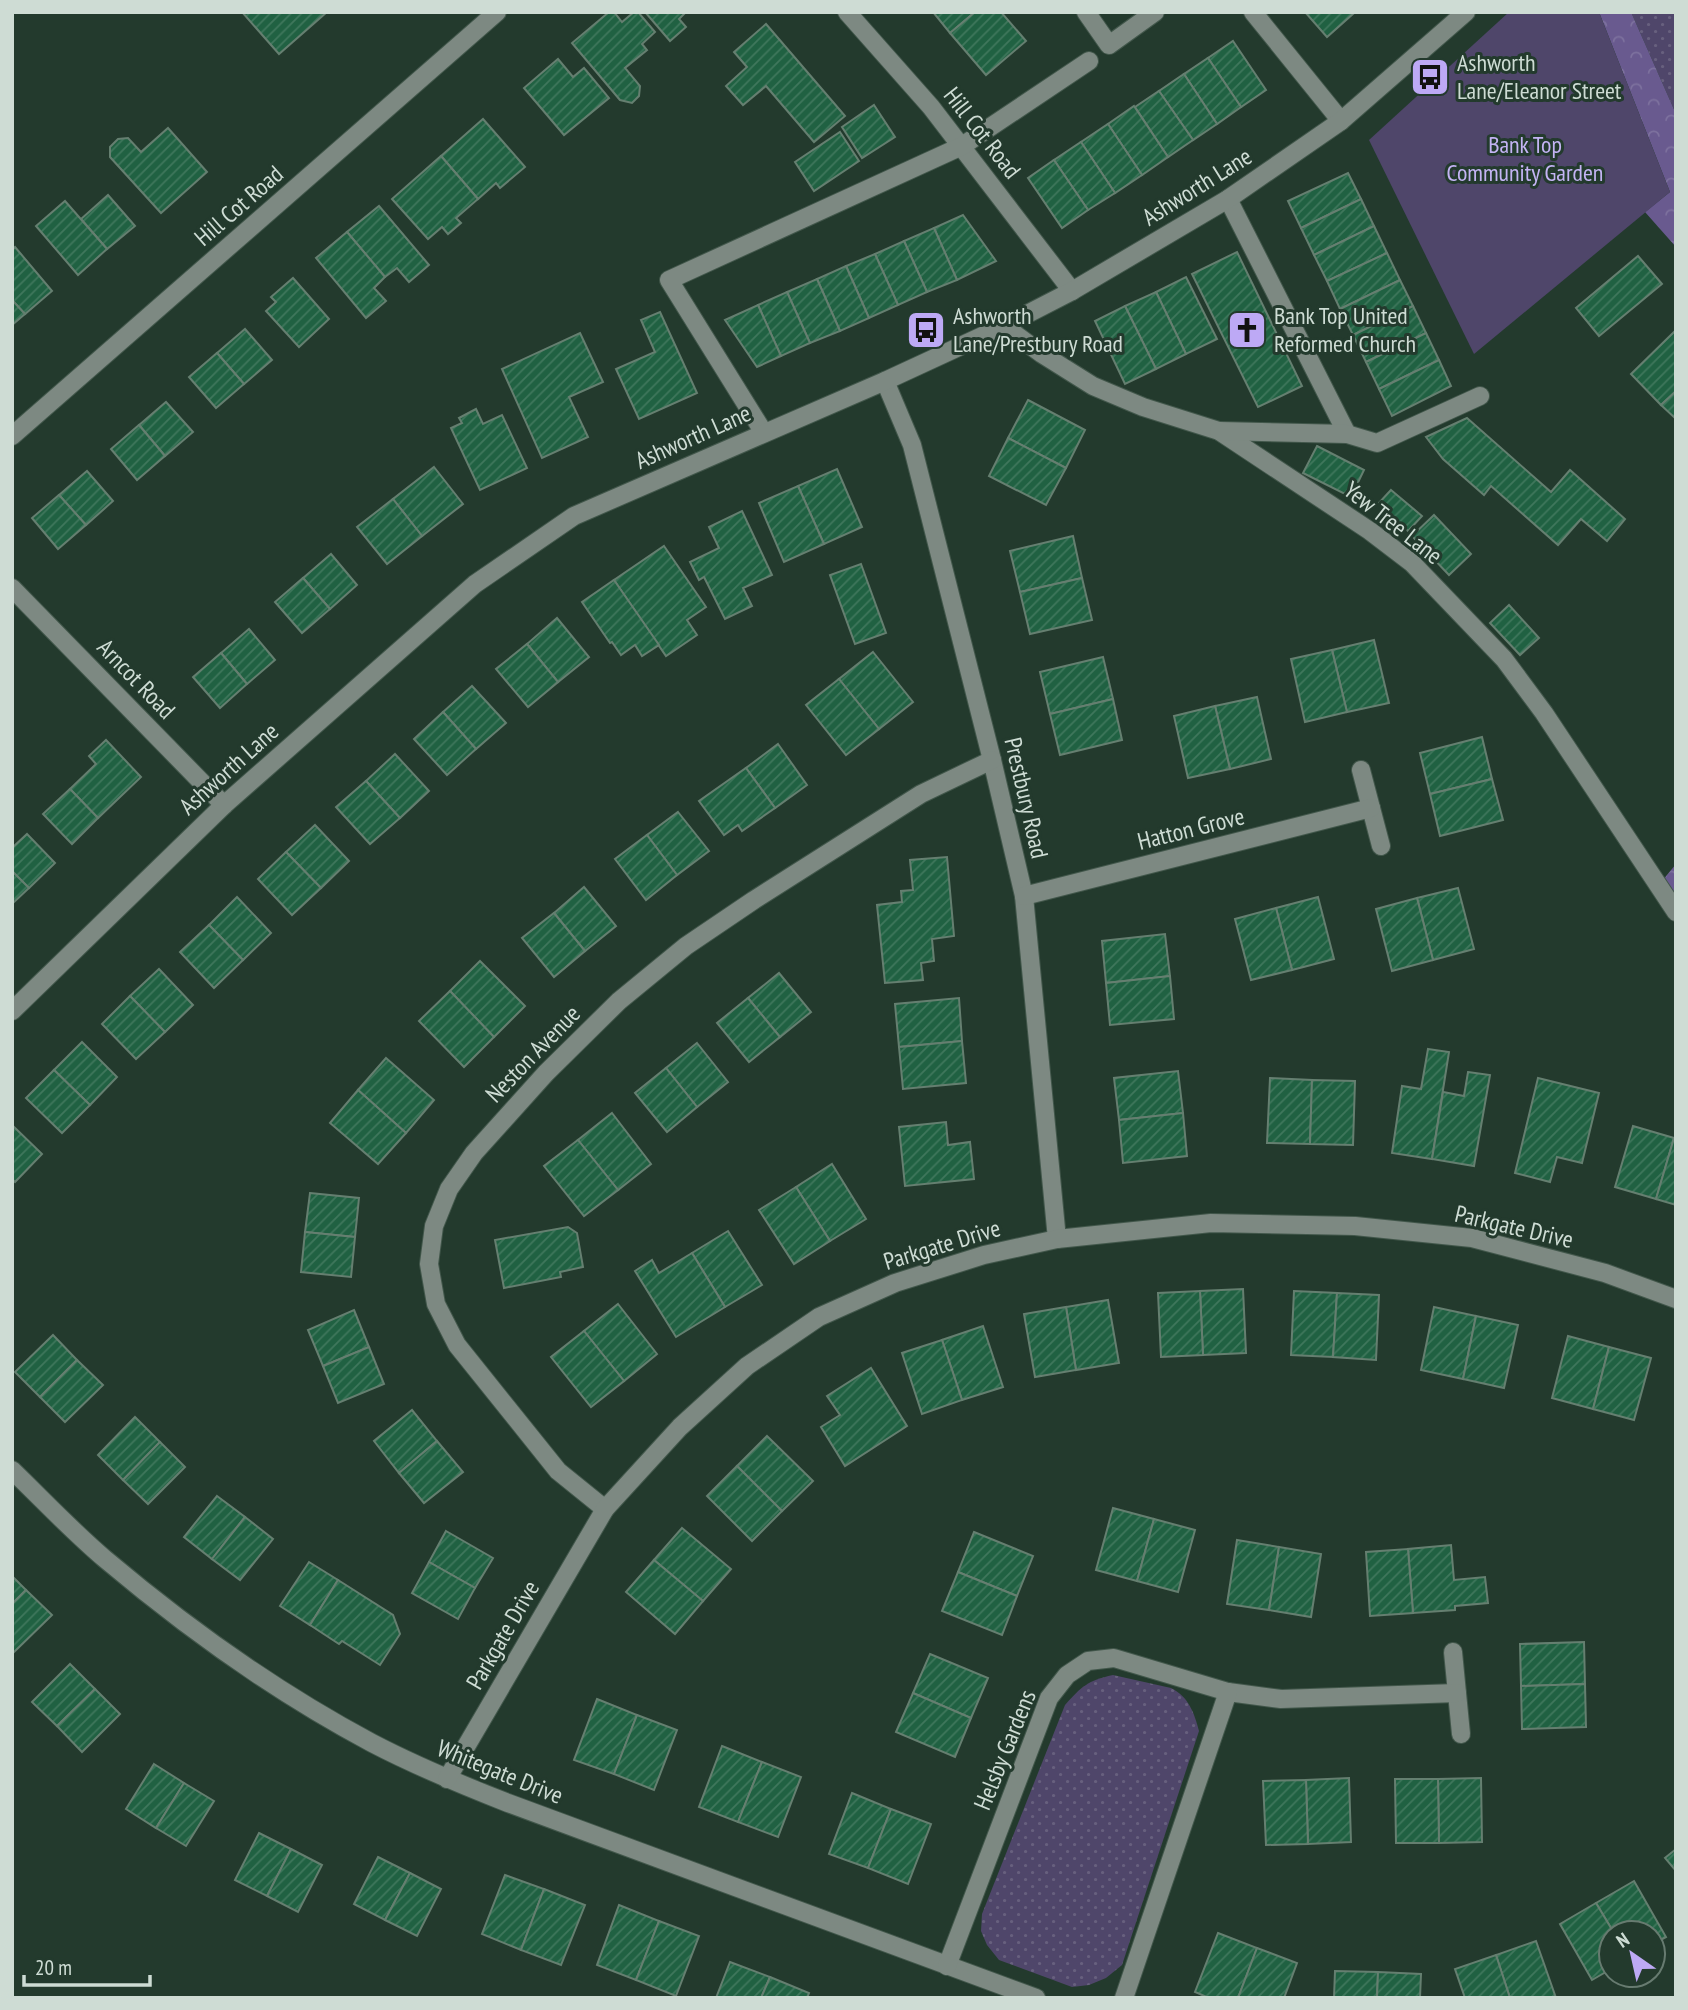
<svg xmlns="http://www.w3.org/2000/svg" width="1688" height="2010" viewBox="0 0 1688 2010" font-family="'PT Sans Narrow',sans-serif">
	<defs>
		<pattern id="grass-dots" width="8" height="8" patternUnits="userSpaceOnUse" patternTransform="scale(1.75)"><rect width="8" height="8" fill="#4f466a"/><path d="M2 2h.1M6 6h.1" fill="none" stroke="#67607e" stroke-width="1.8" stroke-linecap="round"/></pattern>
		<pattern id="forest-crowns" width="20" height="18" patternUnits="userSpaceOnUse" patternTransform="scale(1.75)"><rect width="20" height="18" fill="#695a8f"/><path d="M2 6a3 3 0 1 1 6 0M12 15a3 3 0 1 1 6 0" fill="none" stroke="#7d719e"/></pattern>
		<pattern id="building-hatch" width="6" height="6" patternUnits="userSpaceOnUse" patternTransform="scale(1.75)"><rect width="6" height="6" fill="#206142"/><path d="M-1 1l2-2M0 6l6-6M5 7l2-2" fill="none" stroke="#3f775c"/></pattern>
	</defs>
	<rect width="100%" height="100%" fill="#233a2d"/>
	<g fill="url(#grass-dots)">
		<polygon points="1631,12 1676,12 1676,114"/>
		<path d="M1113,1675L1171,1688C1189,1697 1194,1713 1199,1731L1122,1965L1106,1978L1089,1985L1072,1987L999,1960L987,1945L981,1931L982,1914L1065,1705C1082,1686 1087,1681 1113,1675Z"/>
	</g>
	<g fill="url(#forest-crowns)">
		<polygon points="1599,12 1631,12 1676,114 1676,247 1645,212 1670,192"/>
		<polygon points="1676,864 1676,912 1658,886"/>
	</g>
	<polygon fill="#4f466a" points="1509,12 1599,12 1670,192 1474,354 1369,140"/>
	<g fill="url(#building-hatch)" stroke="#657f70" stroke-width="2">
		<polygon points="242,12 327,12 279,54"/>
		<polygon points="609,12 614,12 622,22 634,12 638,12 655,32 642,44 647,50 625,68 640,86 639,96 632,103 620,100 572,43"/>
		<polygon points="645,12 686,12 679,19 686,27 670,41"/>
		<polygon points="933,12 975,12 950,33"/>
		<polygon points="975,12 1001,12 1026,41 986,75 950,33"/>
		<polygon points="1305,12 1351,12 1353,14 1327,37"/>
		<polygon points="766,24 845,116 814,142 766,86 743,105 726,86 747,67 734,52"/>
		<polygon points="1233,41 1266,90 1241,107 1208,58"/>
		<polygon points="1208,58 1241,107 1217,124 1184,74"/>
		<polygon points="558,59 573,77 584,68 609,98 564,135 524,88"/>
		<polygon points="1184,74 1217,124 1193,140 1159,91"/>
		<polygon points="1159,91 1193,140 1168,157 1135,107"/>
		<polygon points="874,105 895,137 862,158 842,127"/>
		<polygon points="1134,106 1168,157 1142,175 1108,124"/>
		<polygon points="483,119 525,167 500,188 496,183 478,199 441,156"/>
		<polygon points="1108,124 1142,175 1115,193 1081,142"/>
		<polygon points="168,128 207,172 161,213 110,157 110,147 118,139 128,138 141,152"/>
		<polygon points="840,132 859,161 814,191 795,162"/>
		<polygon points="1081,142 1115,193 1088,210 1054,160"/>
		<polygon points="441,156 478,199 456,218 461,223 448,234 442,227 428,239 392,199"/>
		<polygon points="1054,160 1088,210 1062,228 1028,178"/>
		<polygon points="1348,173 1361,199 1301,228 1288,201"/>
		<polygon points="108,195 135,226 107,249 81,219"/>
		<polygon points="1361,199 1374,226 1314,255 1301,228"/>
		<polygon points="65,201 107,249 78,275 36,226"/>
		<polygon points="379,206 429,265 409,282 397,268 385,277 347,232"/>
		<polygon points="963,215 996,261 957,280 934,228"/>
		<polygon points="1374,226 1387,253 1327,281 1314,255"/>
		<polygon points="934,228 957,280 927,292 904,241"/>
		<polygon points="347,232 385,277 374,288 386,301 366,318 316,258"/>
		<polygon points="904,241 927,292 898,305 875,254"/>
		<polygon points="15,247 52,291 25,314 12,300 12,250"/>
		<polygon points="1237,252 1302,386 1258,407 1192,274"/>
		<polygon points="1387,253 1400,280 1340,309 1327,281"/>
		<polygon points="875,254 898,305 869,318 846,266"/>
		<polygon points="1638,256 1662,284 1599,336 1576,308"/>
		<polygon points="846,266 869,318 840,331 817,279"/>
		<polygon points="1186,277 1217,339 1186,354 1156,292"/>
		<polygon points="293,278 329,319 299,347 266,311 276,302 271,297"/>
		<polygon points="817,279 840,331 810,343 787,292"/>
		<polygon points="1400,280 1413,306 1353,335 1340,309"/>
		<polygon points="787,292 810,343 781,356 758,305"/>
		<polygon points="1156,292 1186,354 1156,369 1125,306"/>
		<polygon points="12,300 25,314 12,325"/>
		<polygon points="758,305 781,356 757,367 725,320"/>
		<polygon points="1125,306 1156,369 1125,384 1095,321"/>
		<polygon points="1413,306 1426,333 1366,362 1353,335"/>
		<polygon points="660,312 697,393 639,419 616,369 655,352 641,320"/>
		<polygon points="245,329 272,360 244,384 217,353"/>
		<polygon points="1674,332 1676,334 1676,391 1661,405 1631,374"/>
		<polygon points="580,333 603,382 569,397 588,437 542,458 502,369"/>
		<polygon points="1426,333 1439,360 1379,389 1366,362"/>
		<polygon points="217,353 244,384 216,408 189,377"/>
		<polygon points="1439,360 1451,386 1392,416 1379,389"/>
		<polygon points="1676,391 1676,419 1661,405"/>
		<polygon points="1028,400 1085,430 1066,468 1008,438"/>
		<polygon points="166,402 193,432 165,456 139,425"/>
		<polygon points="476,409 483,424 502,415 527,468 480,490 451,428 462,423 459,418"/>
		<polygon points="1467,418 1551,492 1570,470 1625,519 1607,541 1581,519 1558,545 1491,486 1484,495 1443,459 1426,437"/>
		<polygon points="139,425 165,456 137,480 111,449"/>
		<polygon points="1008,438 1066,468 1046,505 989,476"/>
		<polygon points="1317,446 1364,470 1351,497 1303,473"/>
		<polygon points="434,467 463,504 422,536 393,499"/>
		<polygon points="837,469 862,527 824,544 798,486"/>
		<polygon points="87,471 113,501 86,525 59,495"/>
		<polygon points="798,486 824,544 784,562 759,503"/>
		<polygon points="1391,490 1422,516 1408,531 1378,504"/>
		<polygon points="59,495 86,525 58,549 32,518"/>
		<polygon points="393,499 422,536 387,564 357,527"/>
		<polygon points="742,511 772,575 743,588 752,606 725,619 704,577 699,580 690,562 719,548 709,527"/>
		<polygon points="1434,515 1471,554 1449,575 1412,536"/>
		<polygon points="1073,536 1082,578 1020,592 1010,551"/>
		<polygon points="664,546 706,607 687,620 697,635 666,656 614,580"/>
		<polygon points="331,554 357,585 330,609 303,578"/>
		<polygon points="861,564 886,633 855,644 830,575"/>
		<polygon points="303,578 330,609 302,633 275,602"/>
		<polygon points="1082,578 1092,620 1030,634 1020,592"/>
		<polygon points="614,580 659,645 642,656 635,645 621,655 612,642 610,643 582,602"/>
		<polygon points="1509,605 1539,638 1520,655 1490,623"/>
		<polygon points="557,618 589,657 558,682 527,644"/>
		<polygon points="249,629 275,660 247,684 221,653"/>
		<polygon points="1374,640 1389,703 1347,712 1332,650"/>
		<polygon points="527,644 558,682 528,707 496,669"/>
		<polygon points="1332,650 1347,712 1305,722 1291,659"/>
		<polygon points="873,652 913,702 879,729 839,679"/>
		<polygon points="221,653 247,684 220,708 193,677"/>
		<polygon points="1103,657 1113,699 1050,714 1040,672"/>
		<polygon points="839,679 879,729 846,755 806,705"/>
		<polygon points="472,686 506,723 476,749 443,712"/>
		<polygon points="1257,697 1271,759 1230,769 1215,706"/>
		<polygon points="1113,699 1122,740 1060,755 1050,714"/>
		<polygon points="1215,706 1230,769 1188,778 1174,716"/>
		<polygon points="443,712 476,749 447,775 414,739"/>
		<polygon points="1482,737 1492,779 1430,794 1420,753"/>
		<polygon points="106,740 141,777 98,818 70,789 96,764 89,756"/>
		<polygon points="778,744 807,785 775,808 746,768"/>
		<polygon points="395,754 429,791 400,818 366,781"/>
		<polygon points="746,768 775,808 742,831 738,825 724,835 699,801"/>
		<polygon points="1492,779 1503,820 1440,836 1430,794"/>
		<polygon points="366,781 400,818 370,844 336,807"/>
		<polygon points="70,789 98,818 72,844 43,814"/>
		<polygon points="678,812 709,851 677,875 647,835"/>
		<polygon points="315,825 349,861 321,888 286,852"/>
		<polygon points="27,834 55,863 29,888 12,871 12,848"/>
		<polygon points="647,835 677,875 646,900 615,859"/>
		<polygon points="286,852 321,888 292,915 258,879"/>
		<polygon points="947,857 954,936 932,939 934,961 921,963 923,980 885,983 877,905 902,902 901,891 913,890 910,860"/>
		<polygon points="12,871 29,888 12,904"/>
		<polygon points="584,887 616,926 585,951 554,913"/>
		<polygon points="1458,888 1474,949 1433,960 1417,898"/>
		<polygon points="237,897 271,933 243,960 209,925"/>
		<polygon points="1318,897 1334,959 1292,970 1276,908"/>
		<polygon points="1417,898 1433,960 1392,971 1376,909"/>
		<polygon points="1276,908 1292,970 1251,980 1235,919"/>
		<polygon points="554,913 585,951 554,977 522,938"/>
		<polygon points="209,925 243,960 214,988 180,952"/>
		<polygon points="1165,934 1170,976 1106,983 1102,941"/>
		<polygon points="480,961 525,1006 494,1037 450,991"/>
		<polygon points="159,969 193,1005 165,1032 130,996"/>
		<polygon points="779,973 811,1012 780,1037 748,998"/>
		<polygon points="1170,976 1174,1019 1110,1025 1106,983"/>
		<polygon points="450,991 494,1037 464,1067 419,1021"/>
		<polygon points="130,996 165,1032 136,1059 102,1024"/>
		<polygon points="748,998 780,1037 749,1062 717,1023"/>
		<polygon points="959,998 962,1041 899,1047 895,1004"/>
		<polygon points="962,1041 966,1083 903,1089 899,1047"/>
		<polygon points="82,1042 117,1077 90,1105 54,1070"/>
		<polygon points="697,1043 728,1082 697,1107 666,1068"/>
		<polygon points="1428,1049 1449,1052 1432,1159 1392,1153 1402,1086 1421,1089"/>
		<polygon points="386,1058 434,1100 406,1133 358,1090"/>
		<polygon points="666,1068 697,1107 667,1132 635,1093"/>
		<polygon points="54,1070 90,1105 62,1133 26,1098"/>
		<polygon points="1178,1071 1183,1113 1119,1120 1114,1078"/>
		<polygon points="1468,1072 1490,1075 1474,1166 1432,1159 1443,1092 1464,1096"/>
		<polygon points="1270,1078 1312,1080 1310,1144 1267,1143"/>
		<polygon points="1538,1078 1599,1093 1582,1163 1557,1157 1550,1182 1515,1173"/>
		<polygon points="1312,1080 1355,1081 1353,1145 1310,1144"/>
		<polygon points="358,1090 406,1133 378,1164 330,1123"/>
		<polygon points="612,1113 651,1164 618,1190 578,1140"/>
		<polygon points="1183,1113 1187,1156 1123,1163 1119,1120"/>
		<polygon points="946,1122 948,1145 970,1142 974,1179 905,1186 899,1127"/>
		<polygon points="12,1125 42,1154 15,1182 12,1179"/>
		<polygon points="1633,1126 1674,1138 1656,1199 1615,1187"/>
		<polygon points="1674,1138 1676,1138 1676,1205 1656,1199"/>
		<polygon points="578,1140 618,1190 584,1216 544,1166"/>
		<polygon points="832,1164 866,1219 830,1241 796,1187"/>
		<polygon points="796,1187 830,1241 794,1264 759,1210"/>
		<polygon points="310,1193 359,1198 355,1237 305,1232"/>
		<polygon points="568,1227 577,1233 583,1267 560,1272 561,1277 504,1288 495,1240"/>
		<polygon points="728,1231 762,1285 725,1307 692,1253"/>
		<polygon points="305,1232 355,1237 351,1277 301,1272"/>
		<polygon points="692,1253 725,1307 676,1337 635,1271 652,1260 659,1273"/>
		<polygon points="1243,1289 1246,1353 1203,1355 1200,1291"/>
		<polygon points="1200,1291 1203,1355 1161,1357 1158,1293"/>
		<polygon points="1294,1291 1337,1293 1333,1357 1291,1355"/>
		<polygon points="1337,1293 1379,1295 1376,1360 1333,1357"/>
		<polygon points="1108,1300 1119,1363 1076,1370 1066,1307"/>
		<polygon points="618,1304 657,1354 624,1381 584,1331"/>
		<polygon points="1066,1307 1076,1370 1035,1377 1024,1314"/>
		<polygon points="1434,1307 1476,1316 1463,1379 1421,1370"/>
		<polygon points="354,1310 369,1347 323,1366 308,1330"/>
		<polygon points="1476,1316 1518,1325 1504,1388 1463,1379"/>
		<polygon points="983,1326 1003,1387 962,1400 942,1340"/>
		<polygon points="584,1331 624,1381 591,1407 551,1357"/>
		<polygon points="53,1335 77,1360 40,1397 15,1372"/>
		<polygon points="1568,1336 1609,1347 1593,1409 1552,1398"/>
		<polygon points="942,1340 962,1400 922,1414 902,1353"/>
		<polygon points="369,1347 384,1384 338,1403 323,1366"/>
		<polygon points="1609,1347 1651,1358 1634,1420 1593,1409"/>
		<polygon points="77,1360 103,1385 65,1422 40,1397"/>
		<polygon points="871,1368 907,1426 845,1466 821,1427 840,1415 827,1396"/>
		<polygon points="412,1410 437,1441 399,1473 374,1441"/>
		<polygon points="135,1417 160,1442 123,1480 98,1455"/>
		<polygon points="767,1436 813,1481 782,1511 737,1466"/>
		<polygon points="437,1441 463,1472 424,1503 399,1473"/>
		<polygon points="160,1442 185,1467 148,1504 123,1480"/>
		<polygon points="737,1466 782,1511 752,1541 707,1496"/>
		<polygon points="217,1496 245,1517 212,1559 184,1537"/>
		<polygon points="1113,1508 1154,1519 1137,1581 1096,1570"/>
		<polygon points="245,1517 273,1539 240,1580 212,1559"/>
		<polygon points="1154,1519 1195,1530 1178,1592 1137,1581"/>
		<polygon points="682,1528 731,1569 703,1601 654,1560"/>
		<polygon points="446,1531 493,1558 475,1588 429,1562"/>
		<polygon points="974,1532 1033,1556 1017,1596 958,1572"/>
		<polygon points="1237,1540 1279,1547 1269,1610 1227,1604"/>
		<polygon points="1451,1545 1454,1580 1485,1577 1488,1603 1455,1606 1455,1610 1413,1613 1408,1549"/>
		<polygon points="1279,1547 1321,1554 1311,1617 1269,1610"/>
		<polygon points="1408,1549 1413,1613 1370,1616 1366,1552"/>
		<polygon points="654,1560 703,1601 675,1634 626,1592"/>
		<polygon points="309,1562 338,1580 310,1625 280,1606"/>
		<polygon points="429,1562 475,1588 458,1619 412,1593"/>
		<polygon points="958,1572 1017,1596 1002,1635 942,1611"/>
		<polygon points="12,1576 26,1590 12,1604"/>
		<polygon points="338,1580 393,1615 400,1634 380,1665 342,1641 339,1644 310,1625"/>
		<polygon points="26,1590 52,1615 14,1652 12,1650 12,1604"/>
		<polygon points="1584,1642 1585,1684 1521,1686 1520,1644"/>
		<polygon points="930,1654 988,1678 971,1718 913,1693"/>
		<polygon points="70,1664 95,1689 57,1726 32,1702"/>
		<polygon points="1585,1684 1586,1727 1522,1729 1521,1686"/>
		<polygon points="95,1689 120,1714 82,1752 57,1726"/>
		<polygon points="913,1693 971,1718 955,1757 896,1732"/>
		<polygon points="597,1699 637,1715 614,1774 574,1760"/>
		<polygon points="637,1715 677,1730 654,1790 614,1774"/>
		<polygon points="722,1746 762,1762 738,1822 699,1807"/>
		<polygon points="762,1762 801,1777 778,1837 738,1822"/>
		<polygon points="154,1764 184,1783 156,1828 126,1809"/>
		<polygon points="1349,1778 1351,1842 1308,1844 1306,1780"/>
		<polygon points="1481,1778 1482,1842 1439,1843 1438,1779"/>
		<polygon points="1395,1779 1438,1779 1439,1843 1396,1843"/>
		<polygon points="1306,1780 1308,1844 1266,1845 1263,1781"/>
		<polygon points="184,1783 214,1801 186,1846 156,1828"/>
		<polygon points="852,1793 891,1809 868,1868 829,1854"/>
		<polygon points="891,1809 931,1824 908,1884 868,1868"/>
		<polygon points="259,1833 291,1849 267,1896 235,1880"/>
		<polygon points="291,1849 322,1865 298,1912 267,1896"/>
		<polygon points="1676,1849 1676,1871 1665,1858"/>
		<polygon points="378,1857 410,1873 385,1920 354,1904"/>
		<polygon points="410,1873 441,1889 417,1936 385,1920"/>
		<polygon points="505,1875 544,1889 521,1950 482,1934"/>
		<polygon points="1634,1881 1666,1937 1653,1944 1653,1933 1614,1933 1596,1903"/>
		<polygon points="544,1889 585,1905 561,1965 521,1950"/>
		<polygon points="1596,1903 1614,1933 1611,1933 1611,1969 1592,1980 1560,1924"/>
		<polygon points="619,1905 659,1921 636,1980 597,1965"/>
		<polygon points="659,1921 699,1936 676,1996 636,1980"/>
		<polygon points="1218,1933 1257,1948 1238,1998 1209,1998 1195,1992"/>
		<polygon points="1536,1941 1556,1998 1510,1998 1496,1955"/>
		<polygon points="1257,1948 1297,1963 1284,1998 1238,1998"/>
		<polygon points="1496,1955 1510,1998 1465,1998 1455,1969"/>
		<polygon points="730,1962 770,1977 761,1998 716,1998"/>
		<polygon points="1335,1971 1378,1972 1377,1998 1334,1998"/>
		<polygon points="1378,1972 1421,1974 1420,1998 1377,1998"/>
		<polygon points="770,1977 809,1993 807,1998 761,1998"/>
	</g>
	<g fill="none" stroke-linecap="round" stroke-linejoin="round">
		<g stroke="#42574b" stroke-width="20">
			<g id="minor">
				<polyline points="847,12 931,107 1072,291"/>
				<polyline points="1086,12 1109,45 1155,12"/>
				<polyline points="1253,12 1341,121"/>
				<polyline points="1228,199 1347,434"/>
				<polyline points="1004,326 1042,354 1093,386 1143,407 1219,431 1370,531 1412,563 1504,659 1544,713 1676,912"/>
				<polyline points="885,381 912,445 992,760 1024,896 1057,1239"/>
				<polyline points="1219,431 1347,434 1377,443 1480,396"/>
				<polyline points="764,433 669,280 962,146 1089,61"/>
				<polyline points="12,436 497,12"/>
				<polyline points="12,588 224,805"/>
				<polyline points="1361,770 1381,846"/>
				<polyline points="1024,896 1371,808"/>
				<polyline points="12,1011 224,805 475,584 574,516 885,381 1004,326 1072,291 1228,199 1341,121 1466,12"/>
				<path d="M12,1470C43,1500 72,1531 105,1559C188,1629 276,1692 372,1743C416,1766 462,1785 508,1803L1036,1998"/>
				<polyline points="605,1509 558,1471 457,1345 436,1304 429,1264 434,1226 449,1189 474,1153 546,1073 619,1001 686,946 754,900 921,794 992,760"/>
				<polyline points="1453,1652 1461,1734"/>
				<polyline points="447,1779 605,1509 680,1427 747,1366 819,1317 895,1283 984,1255 1057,1239 1211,1223 1355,1226 1472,1238 1605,1273 1676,1299"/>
				<polyline points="947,1966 1049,1698 1067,1675 1088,1661 1114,1658 1228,1692 1281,1699 1457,1693"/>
				<polyline points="1124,1998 1228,1692"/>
			</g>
		</g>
		<use href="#minor" stroke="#7d8982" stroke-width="18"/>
	</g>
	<defs>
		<g id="bus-square" transform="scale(2.0125)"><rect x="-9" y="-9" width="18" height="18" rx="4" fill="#bda9f5" stroke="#233a2d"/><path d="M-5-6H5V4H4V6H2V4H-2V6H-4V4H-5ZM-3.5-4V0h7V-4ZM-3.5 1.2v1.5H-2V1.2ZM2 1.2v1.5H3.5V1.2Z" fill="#111"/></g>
		<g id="church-square" transform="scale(2.0125)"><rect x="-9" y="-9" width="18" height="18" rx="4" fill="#bda9f5" stroke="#233a2d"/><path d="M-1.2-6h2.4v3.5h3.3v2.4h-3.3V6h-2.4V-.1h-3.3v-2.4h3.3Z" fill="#111"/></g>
	</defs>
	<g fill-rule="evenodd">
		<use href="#bus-square" x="1430" y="77"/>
		<use href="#bus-square" x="926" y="330"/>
		<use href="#church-square" x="1247" y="330"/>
	</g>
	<g text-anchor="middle" stroke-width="6" stroke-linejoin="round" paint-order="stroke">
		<g font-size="24" fill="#cedcd4" stroke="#233a2d" text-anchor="start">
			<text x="1457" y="71">Ashworth<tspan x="1457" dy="28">Lane/Eleanor Street</tspan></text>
			<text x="953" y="324">Ashworth<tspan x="953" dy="28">Lane/Prestbury Road</tspan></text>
			<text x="1274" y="324">Bank Top United<tspan x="1274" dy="28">Reformed Church</tspan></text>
		</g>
		<g font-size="24" fill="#cedcd4" stroke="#233a2d">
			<text transform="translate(982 133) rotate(52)" y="8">Hill Cot Road</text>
			<text transform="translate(1197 187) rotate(-32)" y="8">Ashworth Lane</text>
			<text transform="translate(239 206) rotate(-41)" y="8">Hill Cot Road</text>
			<text transform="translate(693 437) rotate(-24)" y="8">Ashworth Lane</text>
			<text transform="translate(1393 523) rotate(38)" y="8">Yew Tree Lane</text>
			<text transform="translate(136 679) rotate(46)" y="8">Arncot Road</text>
			<text transform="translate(229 769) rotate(-42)" y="8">Ashworth Lane</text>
			<text transform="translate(1026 798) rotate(77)" y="8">Prestbury Road</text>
			<text transform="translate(1191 829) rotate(-14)" y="8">Hatton Grove</text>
			<text transform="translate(533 1054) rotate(-46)" y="8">Neston Avenue</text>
			<text transform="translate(1514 1227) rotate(13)" y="8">Parkgate Drive</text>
			<text transform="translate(942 1245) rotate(-17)" y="8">Parkgate Drive</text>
			<text transform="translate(503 1635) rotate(-60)" y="8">Parkgate Drive</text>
			<text transform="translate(1005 1750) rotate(-68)" y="8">Helsby Gardens</text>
			<text transform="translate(500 1772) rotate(22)" y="8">Whitegate Drive</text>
		</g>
		<g font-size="24" fill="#c4b4f4" stroke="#233a2d">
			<text x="1525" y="153">Bank Top<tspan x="1525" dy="28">Community Garden</tspan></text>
		</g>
	</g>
	<rect width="1688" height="2010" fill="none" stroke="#cedcd4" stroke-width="28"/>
	<g transform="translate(1632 1954) rotate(326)"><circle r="33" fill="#233a2d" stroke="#677b70" stroke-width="2"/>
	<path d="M0-5L12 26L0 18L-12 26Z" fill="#bda9f5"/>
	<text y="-10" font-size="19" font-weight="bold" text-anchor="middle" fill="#cedcd4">N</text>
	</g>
	<path d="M24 1975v10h126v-10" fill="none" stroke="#cedcd4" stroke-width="3.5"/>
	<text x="35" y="1975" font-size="21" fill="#cedcd4" stroke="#233a2d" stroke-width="5" paint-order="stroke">20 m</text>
</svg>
